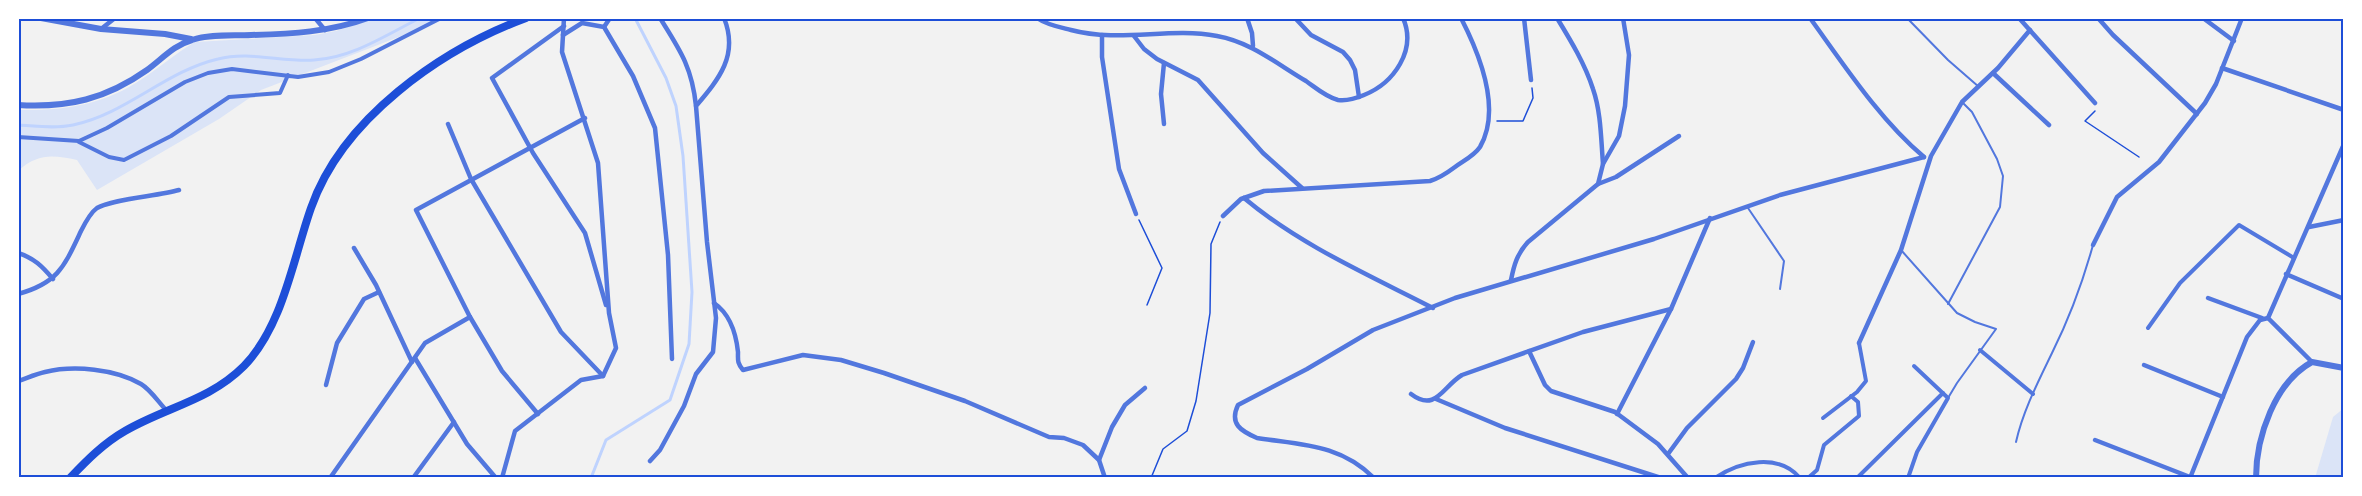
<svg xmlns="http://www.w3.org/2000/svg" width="2362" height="496" viewBox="0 0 2362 496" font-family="Jost,sans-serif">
	<rect width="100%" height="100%" fill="#f2f2f2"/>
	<g fill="#dbe4f7">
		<path d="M374,18H448L261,90L219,119L97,190L77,160C53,155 38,153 18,171V110C62,111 104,105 142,79C160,67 176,53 195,42L315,35L336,31Z"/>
		<polygon points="2344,408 2344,478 2315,478 2333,417"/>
	</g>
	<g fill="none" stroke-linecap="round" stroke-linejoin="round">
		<g stroke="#bfd3fe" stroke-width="3">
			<path d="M18,125C36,126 55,129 73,125C126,114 166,71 218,59C249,51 282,62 314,60C352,58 386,35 420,18"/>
			<polyline points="591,478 606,440 670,400 689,344 692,292 683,156 676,106 666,78 635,18"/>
		</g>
		<g stroke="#1d4ed8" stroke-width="1.5">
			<polyline points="2095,111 2085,121 2139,157"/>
			<polyline points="1497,121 1523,121 1533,98 1532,88"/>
			<polyline points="1139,220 1162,268 1147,305"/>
			<polyline points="1151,478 1163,449 1187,431 1196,401 1210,313 1211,244 1220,222"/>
		</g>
		<g stroke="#5277de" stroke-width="2">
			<polyline points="1907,18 1948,60 1979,87"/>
			<polyline points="1748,208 1784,261 1780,289"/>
			<polyline points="1901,250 1957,313 1975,322 1996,329 1957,383 1948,398"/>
			<polyline points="1948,304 2000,207 2003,176 1997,159 1972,112 1963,103"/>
			<path d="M2016,442C2023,411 2038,382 2052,353C2069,319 2083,281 2093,245"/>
		</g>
		<g stroke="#5277de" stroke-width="4">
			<polyline points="18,137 79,141 107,128 185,82 208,73 232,69 298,77 329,72 361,59 441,18"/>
			<polyline points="79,142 109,157 124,160 171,136 229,97 280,93 288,75"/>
			<polyline points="2148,328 2180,283 2239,225 2294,258"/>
			<polyline points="1980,350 2033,394"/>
			<polyline points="1823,418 1857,392 1866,381 1859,343"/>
			<path d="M1715,478C1740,461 1779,453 1800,478"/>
			<polyline points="1808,478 1817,470 1824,445 1859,416 1858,402 1851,396"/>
			<polyline points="1857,478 1943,393"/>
			<polyline points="1908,478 1917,452 1948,398 1914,366"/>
		</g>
		<g stroke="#5277de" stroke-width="4.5">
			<polyline points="315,18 325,30"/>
			<path d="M660,18C680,50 692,67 696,106"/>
			<path d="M1037,18C1047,25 1059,27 1071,30C1120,43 1169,27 1217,36C1251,42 1277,64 1306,81C1316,88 1326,97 1338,100C1346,101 1357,98 1364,95C1394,83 1417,50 1403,18"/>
			<polyline points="1247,18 1252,33 1253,46"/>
			<polyline points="1295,18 1311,35 1343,52 1350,60 1355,70 1359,97"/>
			<polyline points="1524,18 1531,80"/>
			<path d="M1557,18C1571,41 1585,64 1593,89C1601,112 1601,139 1603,164"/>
			<path d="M1810,18C1844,65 1880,120 1924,157"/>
			<polyline points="2019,18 2095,103"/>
			<polyline points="2098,18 2113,35 2197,114"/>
			<polyline points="2203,18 2234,41"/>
			<polyline points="564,26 492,78 533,153 585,233 606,305"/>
			<polyline points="604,27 610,18"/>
			<polyline points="101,29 115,18"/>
			<polyline points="563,35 582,23 604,27 633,76 655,128 668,255 672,359"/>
			<polyline points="1102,35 1102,57 1119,169 1136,214"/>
			<polyline points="1134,36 1144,49 1157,59 1198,80 1263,153 1302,188"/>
			<polyline points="1164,63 1161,94 1164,124"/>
			<polyline points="2222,68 2344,110"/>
			<polyline points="1993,73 2049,125"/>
			<polyline points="448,124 471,179 561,332 603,376"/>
			<polyline points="1598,184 1616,177 1679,136"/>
			<path d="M1244,198C1300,245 1369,275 1433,308"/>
			<path d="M1223,216L1241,199L1264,191L1430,181C1440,178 1447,173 1455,167C1463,161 1474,156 1480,147C1502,109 1479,53 1461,18"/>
			<polyline points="2309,227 2344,220"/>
			<polyline points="2093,245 2117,197 2159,162 2205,103 2216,84 2242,18"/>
			<polyline points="354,248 376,285 412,362"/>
			<path d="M18,253C34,258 42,266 53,279"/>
			<polyline points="2286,274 2344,299"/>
			<path d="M1511,280C1514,265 1517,254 1528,242L1598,184L1603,164L1619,136L1625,106L1629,55L1623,18"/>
			<path d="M18,294C58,283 64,267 81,231C85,223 90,213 97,208C112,199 158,196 179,190"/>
			<polyline points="2208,298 2262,318"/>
			<path d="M714,303C730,314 736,333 738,352C738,360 737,363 743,370L803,355L841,360L884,373L965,401L1049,437L1064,438L1083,445L1099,460L1105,478"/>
			<polyline points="1859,343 1901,250 1931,156 1962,102 1998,68 2030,30"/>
			<polyline points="1529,351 1545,385 1551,391 1615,412 1658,444 1688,478"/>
			<polyline points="415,358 467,444 496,478"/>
			<polyline points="2312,362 2268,318 2344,144"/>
			<polyline points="2144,365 2223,397"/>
			<path d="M18,381C27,378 36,374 45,372C74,365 115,369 141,384C151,390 159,403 167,411"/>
			<polyline points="326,385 337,343 364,299 379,292"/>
			<path d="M1411,394C1436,413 1443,386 1462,375L1583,332L1671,309"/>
			<polyline points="1436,399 1505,428 1661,478"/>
			<polyline points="538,414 502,371 470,317 416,210 585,118"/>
			<polyline points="1617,414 1671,309 1710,218"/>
			<polyline points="2095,440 2190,477"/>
			<polyline points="1668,454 1687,428 1736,379 1743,368 1753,342"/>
			<polyline points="1099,460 1112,427 1125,405 1145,388"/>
			<path d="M650,461L660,450L684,406L696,374L713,352L716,318L707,242L696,106C719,79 739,55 724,18"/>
			<polyline points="330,478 425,343 470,317"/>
			<polyline points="413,478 454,422"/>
			<polyline points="502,478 515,431 581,380 603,376 616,348 609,313 598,163 562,52 564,18"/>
			<path d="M1374,478C1340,444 1302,445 1257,438C1241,431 1229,424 1238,405L1307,369L1373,330L1455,298L1654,239L1780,195L1924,157"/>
			<polyline points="2190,478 2247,337 2260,320 2268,318"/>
		</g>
		<g stroke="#5277de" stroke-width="6">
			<polyline points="41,18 101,29 165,34 191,39"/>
			<path d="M18,105C68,108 106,99 147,70C162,59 174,45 192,40C210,34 232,36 251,35C291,34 330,32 368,18"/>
			<path d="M2256,478C2256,437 2275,382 2312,362L2344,368"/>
		</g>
		<path stroke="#1d4ed8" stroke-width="8" d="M70,478C87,460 104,443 125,431C166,407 209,401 244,366C283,326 293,259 311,208C342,119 440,50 526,18"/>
	</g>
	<rect width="2362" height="496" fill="none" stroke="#ffffff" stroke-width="39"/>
	<rect x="20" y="20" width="2322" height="456" fill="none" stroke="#1d4ed8" stroke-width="2"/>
</svg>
